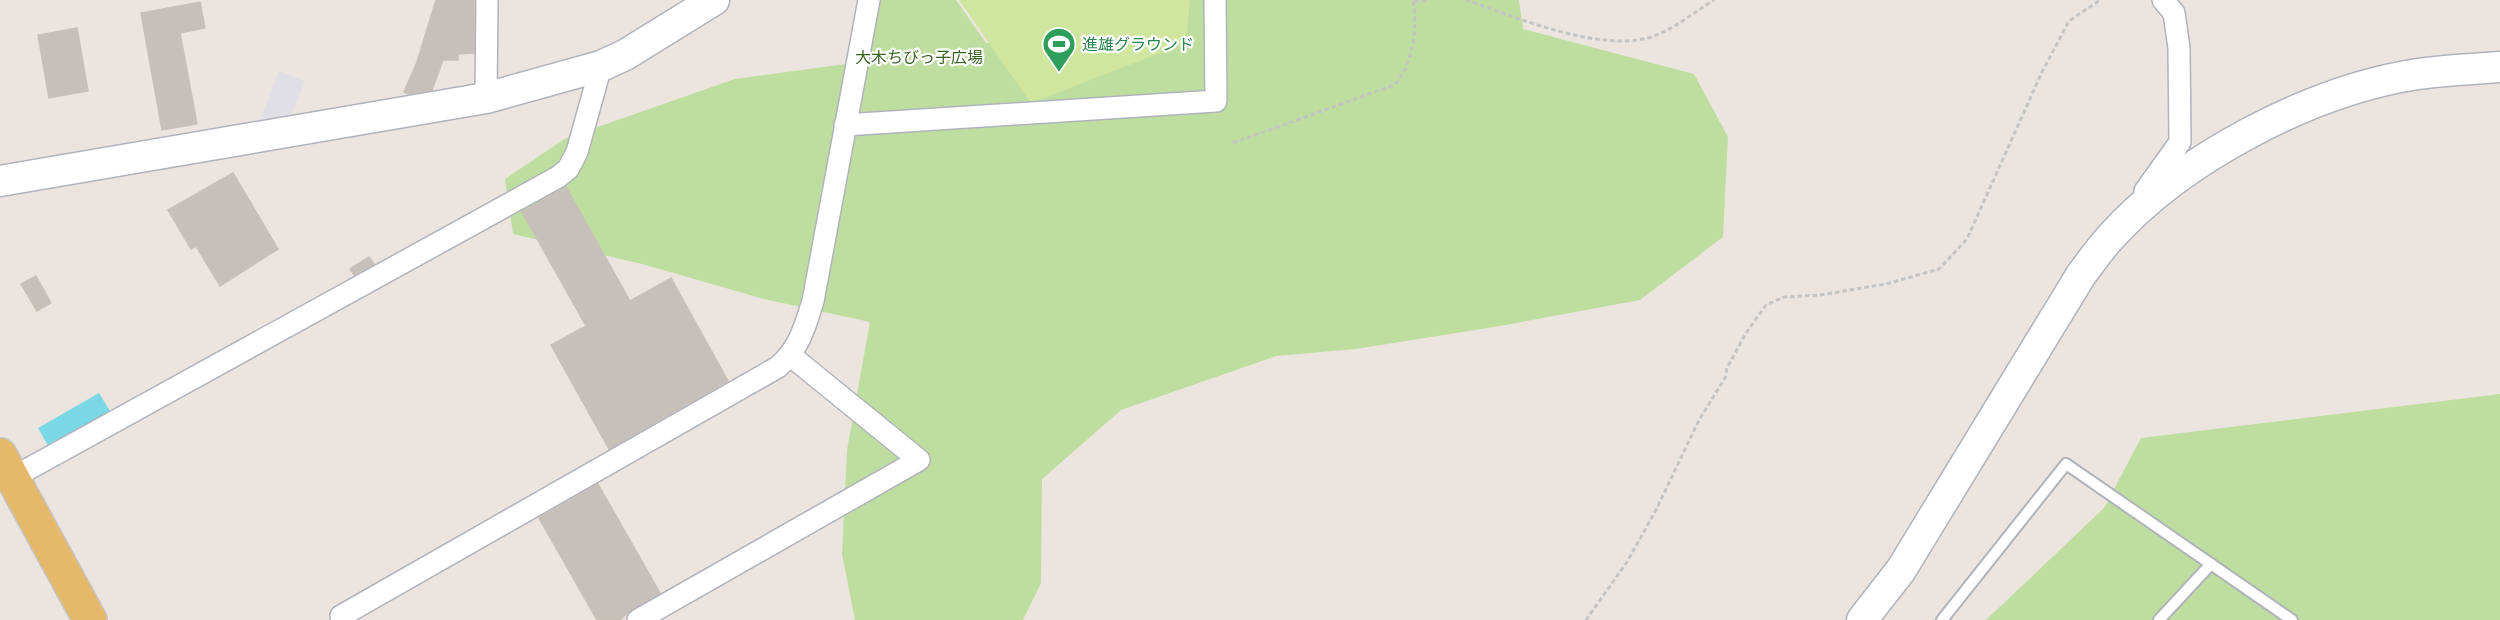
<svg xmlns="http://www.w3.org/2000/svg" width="2500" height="620" viewBox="0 0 2500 620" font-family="'Sofia Sans Condensed','Noto Sans JP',sans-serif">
	<rect width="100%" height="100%" fill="#ece5df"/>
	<polygon fill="#e0dfe5" points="279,71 305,81 289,120 258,125"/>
	<g fill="#bedea0">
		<polygon points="873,0 956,0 986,43 1131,18 1175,0 1519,0 1523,29 1694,74 1728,137 1723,237 1640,300 1500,326 1356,349 1276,356 1121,410 1042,479 1041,583 1023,620 855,620 842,554 847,450 870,322 764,299 642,264 513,234 505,179 566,138 735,79 861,62"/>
		<polygon points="2500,394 2500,620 1986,620 2104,508 2141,438"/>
	</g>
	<polygon fill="#d0e59d" points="959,0 1190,0 1186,43 1031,103"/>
	<polygon fill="#7bd8e6" points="99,393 113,416 51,451 38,428"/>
	<g fill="#c5c0ba" stroke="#c8c0b9" stroke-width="1.5">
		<polygon points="436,0 474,0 474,53 458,54 458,60 443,60 432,90 408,94 404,92 417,62"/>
		<polygon points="200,2 205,28 180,33 197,124 162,130 141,13"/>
		<polygon points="77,28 88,91 49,98 38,35"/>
		<polygon points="233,173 278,249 220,286 196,246 191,249 168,210"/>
		<polygon points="566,187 630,301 671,278 728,381 609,449 551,345 586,326 522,212"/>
		<polygon points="369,257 374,264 354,275 350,269"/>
		<polygon points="36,276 51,303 37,311 21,284"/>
		<polygon points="598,484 660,593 632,609 620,620 597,620 539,518"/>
	</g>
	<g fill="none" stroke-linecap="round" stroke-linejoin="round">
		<g stroke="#b0b3bb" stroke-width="14">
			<g id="lane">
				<polyline points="1942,620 2066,464 2292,620"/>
				<polyline points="2159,620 2211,564"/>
			</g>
		</g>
		<g stroke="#b0b3bb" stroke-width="24">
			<g id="street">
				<polyline points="486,98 487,0"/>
				<polyline points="845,125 1216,101 1215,0"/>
				<polyline points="2144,199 2145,191 2180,142 2179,48 2174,13 2163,0"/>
				<polyline points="12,478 558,177 568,169 577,152 601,66"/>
				<path d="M343,620L341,616L778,367C799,349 805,327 813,301L869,0"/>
				<polyline points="638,620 919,460 791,356"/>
			</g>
		</g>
		<g stroke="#b0b3bb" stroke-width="33">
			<g id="secondary">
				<polyline points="0,181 486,98 601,66 625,55 714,0"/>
				<path d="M1862,620L1901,570L2081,275C2090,263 2099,250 2109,239C2181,158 2312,90 2418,74C2445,70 2473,69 2500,67"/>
			</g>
		</g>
		<g stroke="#c4c4c4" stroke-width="36">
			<polyline id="primary" points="0,455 90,620"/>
		</g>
		<g stroke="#c4c4c4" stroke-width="3" stroke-dasharray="4.5 3" stroke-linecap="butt">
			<path d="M1466,0C1516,17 1608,57 1659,34C1678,26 1696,11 1714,0"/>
			<polyline points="1414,2 1428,0"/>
			<path d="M1233,143L1394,85C1413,66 1418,26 1413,0"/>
			<polyline points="1586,620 1627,562 1656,510 1699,420 1725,378 1727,368 1746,333 1766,305 1784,297 1820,295 1886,284 1939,269 1967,239 2042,72 2069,21 2100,0"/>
		</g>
		<use href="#lane" stroke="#fff" stroke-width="10"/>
		<use href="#street" stroke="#fff" stroke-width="21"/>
		<use href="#secondary" stroke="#fff" stroke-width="30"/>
		<use href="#primary" stroke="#e6b96a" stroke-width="33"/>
	</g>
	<defs>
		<g id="stadium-pin" transform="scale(1.725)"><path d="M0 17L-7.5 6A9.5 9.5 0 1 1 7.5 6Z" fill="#2e9e5b" stroke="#fff"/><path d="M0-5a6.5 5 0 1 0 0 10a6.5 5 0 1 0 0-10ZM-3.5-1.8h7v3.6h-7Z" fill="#fff"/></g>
	</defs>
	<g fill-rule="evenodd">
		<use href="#stadium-pin" x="1059" y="44"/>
	</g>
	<g text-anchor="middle" stroke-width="4.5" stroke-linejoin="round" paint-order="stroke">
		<g font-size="16" fill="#27864d" stroke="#fff" text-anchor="start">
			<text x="1082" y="50">進雄グラウンド</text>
		</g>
		<g font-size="16" fill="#376420" stroke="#fff">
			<text x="919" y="63">大木ちびっ子広場</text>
		</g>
	</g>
</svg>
